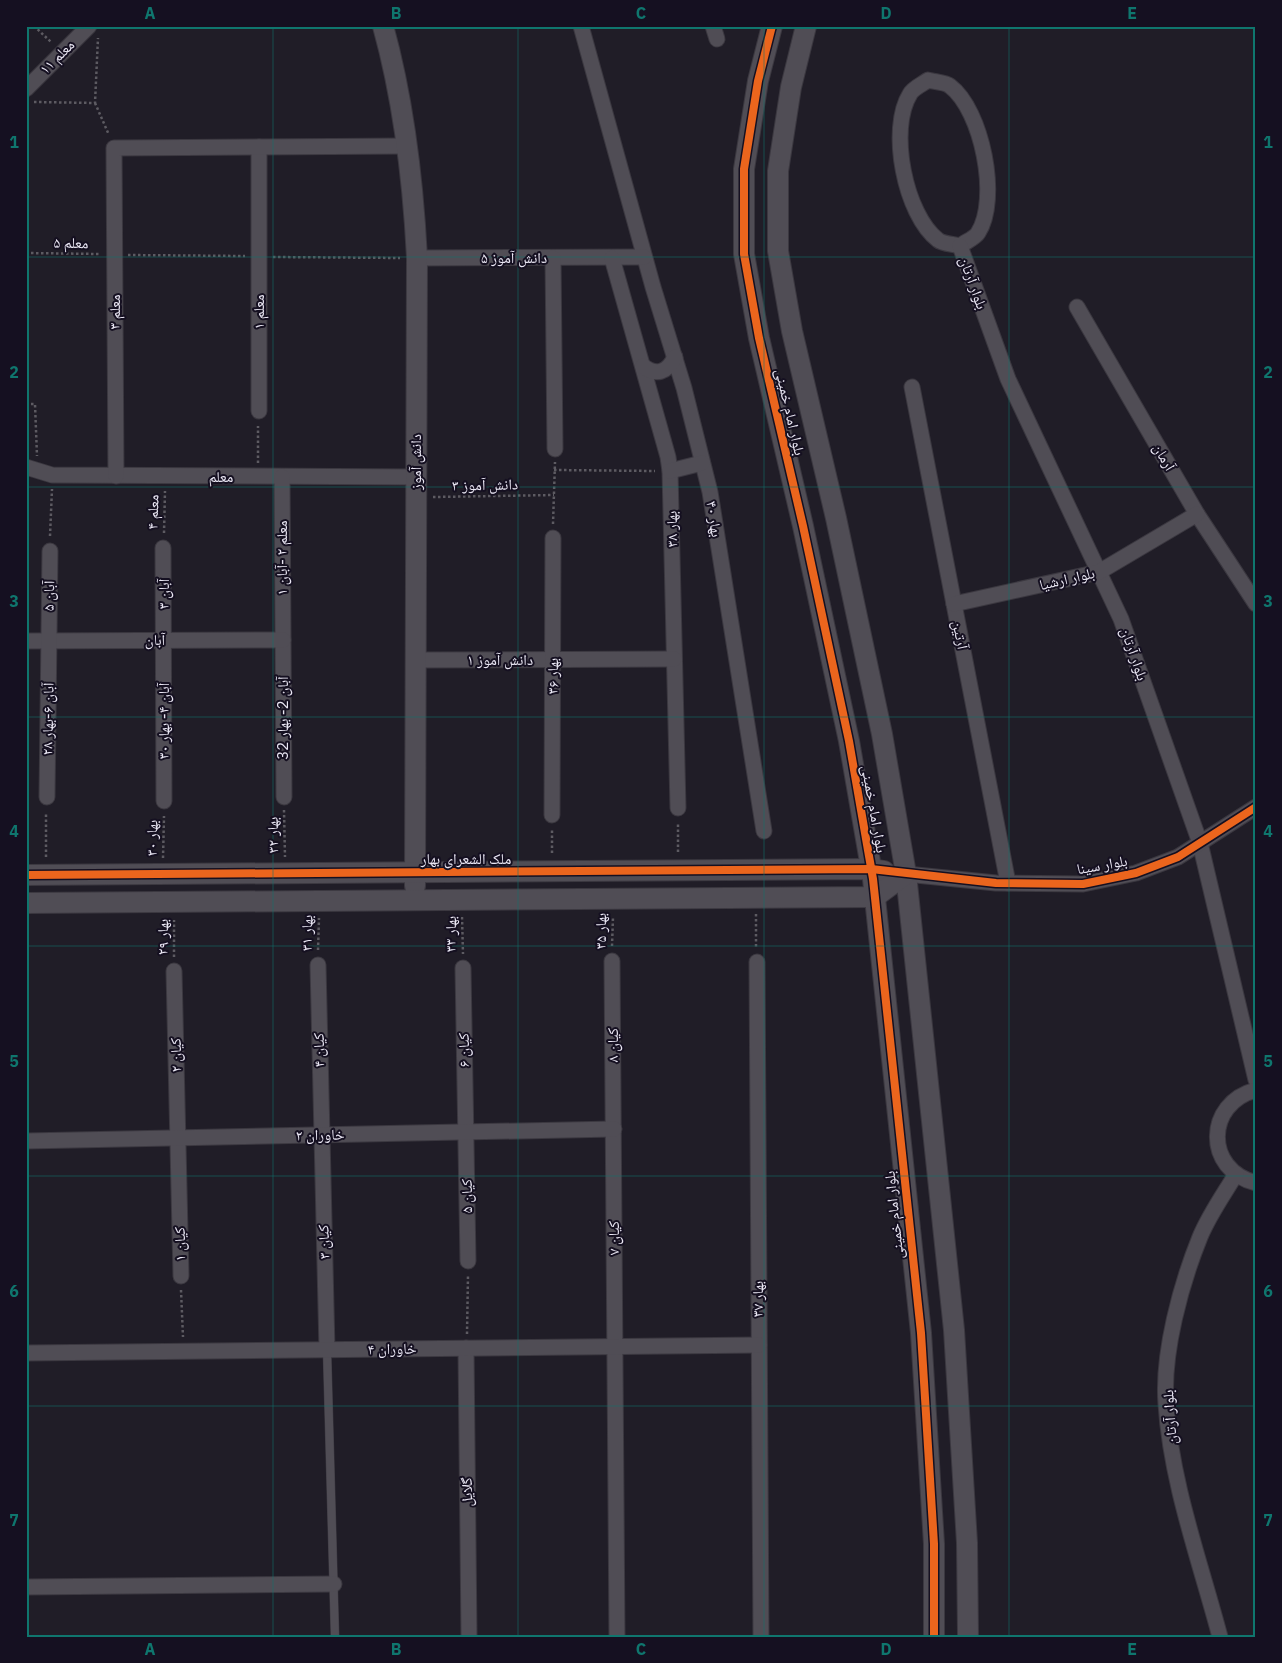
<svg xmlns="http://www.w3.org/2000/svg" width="1282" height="1663" viewBox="0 0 1282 1663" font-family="'IBM Plex Sans','Noto Naskh Arabic',sans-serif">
	<rect width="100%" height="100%" fill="#201d27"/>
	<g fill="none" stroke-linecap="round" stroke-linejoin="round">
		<g stroke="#3b3840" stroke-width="9">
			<polyline id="lane" points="327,1350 335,1637"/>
		</g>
		<g stroke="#3b3840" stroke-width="17">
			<g id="street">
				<polyline points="581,26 653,287 684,388 710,492 764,831"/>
				<polyline points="713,26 717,39"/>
				<path d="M928,80C934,82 945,82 950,86C982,110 1000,199 978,233C975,238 965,242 960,246C953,244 943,244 938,240C905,215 888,129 910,94C913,88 923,84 928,80Z"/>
				<polyline points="26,89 89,26"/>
				<polyline points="960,246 1008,379 1121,619 1200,843 1256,1080"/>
				<polyline points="417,258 644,257"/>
				<polyline points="553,258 555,449"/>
				<polyline points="612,258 668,457 670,471 678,808"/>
				<polyline points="1077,307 1197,514 1256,604"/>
				<path d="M643,366C656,376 667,373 675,357"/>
				<polyline points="912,387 1008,883"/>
				<polyline points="259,411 259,147"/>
				<polyline points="26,467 52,475 416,477"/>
				<polyline points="670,471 702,463"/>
				<polyline points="116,476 114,148 408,146"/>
				<polyline points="282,477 284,797"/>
				<polyline points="163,548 164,801"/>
				<polyline points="954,604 1099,572 1197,514"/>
				<polyline points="26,641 283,640"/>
				<polyline points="416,660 674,659"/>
				<polyline points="47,797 50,551"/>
				<polyline points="552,815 553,538"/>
				<polyline points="906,874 996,883 1083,884 1136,873 1178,857 1256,807"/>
				<polyline points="612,961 617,1637"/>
				<polyline points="757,962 761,1637"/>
				<polyline points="318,965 327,1350"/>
				<polyline points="463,968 468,1261"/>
				<polyline points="174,971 181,1276"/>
				<path d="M1256,1090C1205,1103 1204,1170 1256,1183"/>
				<polyline points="26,1141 614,1129"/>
				<polyline points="466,1348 469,1637"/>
				<polyline points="26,1353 759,1345"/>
				<polyline points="26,1587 334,1584"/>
				<path d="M1220,1637C1200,1561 1171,1483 1166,1404C1162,1353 1181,1284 1200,1237C1209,1215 1224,1194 1236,1174"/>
			</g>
		</g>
		<g stroke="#3b3840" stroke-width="22">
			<g id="secondary">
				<path d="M383,26C404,102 413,179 417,258L415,886"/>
				<polyline points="772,26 758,81 744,169 744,254 759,338 803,526 849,741 873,879 921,1333 934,1544 934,1637"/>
				<polyline points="806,26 791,87 778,171 778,251 792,331 836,518 882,734 906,874 954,1330 967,1543 968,1637"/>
				<polyline points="26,875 871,869 884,871"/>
				<polyline points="26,903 875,897 906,874"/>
			</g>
		</g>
		<g stroke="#5d5b62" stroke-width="2.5" stroke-dasharray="2.5 2.5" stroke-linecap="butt">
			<polyline points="34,26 51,42"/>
			<polyline points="34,102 95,103 98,38"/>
			<polyline points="95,103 109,135"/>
			<polyline points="26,253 100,254"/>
			<polyline points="128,255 245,256"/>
			<polyline points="273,257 400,258"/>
			<polyline points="26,404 35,404 37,456"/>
			<polyline points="258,463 258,426"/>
			<polyline points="554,470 655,471"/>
			<polyline points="433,497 554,495"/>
			<polyline points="553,524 555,462"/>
			<polyline points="164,533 165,491"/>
			<polyline points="50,536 52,489"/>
			<polyline points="284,810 285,857"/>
			<polyline points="678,852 678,823"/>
			<polyline points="552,853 552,828"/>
			<polyline points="46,857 46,812"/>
			<polyline points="163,858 164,816"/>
			<polyline points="756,914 756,949"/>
			<polyline points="462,917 463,954"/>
			<polyline points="612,946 613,917"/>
			<polyline points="318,950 319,918"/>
			<polyline points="174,957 174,920"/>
			<polyline points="181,1290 183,1337"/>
			<polyline points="467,1334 468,1275"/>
		</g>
		<use href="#lane" stroke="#504d55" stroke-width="8"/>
		<use href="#street" stroke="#504d55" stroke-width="15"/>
		<use href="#secondary" stroke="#504d55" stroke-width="20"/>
		<g stroke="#151021" stroke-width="11">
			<g id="cycleway">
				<polyline points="772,26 758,81 744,169 744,254 759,338 803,526 849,741 873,879 921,1333 934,1544 934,1637"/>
				<polyline points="26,875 871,869 996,883 1083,884 1136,873 1178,857 1256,807"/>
			</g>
		</g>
		<use href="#cycleway" stroke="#eb651d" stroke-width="8"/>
	</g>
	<path fill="none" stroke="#0f766e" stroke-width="1" stroke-opacity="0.55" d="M273,26V1637M518,26V1637M764,26V1637M1009,26V1637M26,257H1256M26,487H1256M26,717H1256M26,946H1256M26,1176H1256M26,1406H1256"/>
	<g text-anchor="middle" stroke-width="4" stroke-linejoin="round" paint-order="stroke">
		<g font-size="15" fill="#eae7f4" stroke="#151021">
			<text transform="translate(57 57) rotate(-45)" y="5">معلم ۱۱</text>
			<text transform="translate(71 243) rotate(1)" y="5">معلم ۵</text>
			<text x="514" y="263">دانش آموز ۵</text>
			<text transform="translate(973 283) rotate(70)" y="5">بلوار آرتان</text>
			<text transform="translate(115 312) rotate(-90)" y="5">معلم ۳</text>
			<text transform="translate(259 312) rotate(-90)" y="5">معلم ۱</text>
			<text transform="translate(790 412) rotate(77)" y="5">بلوار امام خمینی</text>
			<text transform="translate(1164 457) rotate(60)" y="5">آرمان</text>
			<text transform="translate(416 462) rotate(-90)" y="5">دانش آموز</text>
			<text x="221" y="482">معلم</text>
			<text transform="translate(485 485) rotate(-1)" y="5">دانش آموز ۳</text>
			<text transform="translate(153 512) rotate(-88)" y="5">معلم ۴</text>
			<text transform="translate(714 519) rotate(81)" y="5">بهار ۴۰</text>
			<text transform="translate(672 529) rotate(-91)" y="5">بهار ۳۸</text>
			<text transform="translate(282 558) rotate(-90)" y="5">معلم ۲ -آبان ۱</text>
			<text transform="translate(1067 579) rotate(-13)" y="5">بلوار ارشیا</text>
			<text transform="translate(164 594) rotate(-90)" y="5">آبان ۳</text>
			<text transform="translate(49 596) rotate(-89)" y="5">آبان ۵</text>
			<text transform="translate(960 635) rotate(79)" y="5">آرتین</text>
			<text x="155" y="645">آبان</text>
			<text transform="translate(1134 654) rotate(71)" y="5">بلوار آرتان</text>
			<text x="500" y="665">دانش آموز ۱</text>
			<text transform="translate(553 676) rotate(-90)" y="5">بهار ۳۶</text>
			<text transform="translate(283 718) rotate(-90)" y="5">آبان 2- بهار 32</text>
			<text transform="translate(48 719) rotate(-89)" y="5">آبان ۶-بهار ۲۸</text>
			<text transform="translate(164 721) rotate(-90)" y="5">آبان ۴- بهار ۳۰</text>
			<text transform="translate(874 809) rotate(80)" y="5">بلوار امام خمینی</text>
			<text transform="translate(273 835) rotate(-91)" y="5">بهار ۳۲</text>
			<text transform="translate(152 838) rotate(-89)" y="5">بهار ۳۰</text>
			<text x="466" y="864">ملک الشعرای بهار</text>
			<text transform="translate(1102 865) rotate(-10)" y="5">بلوار سینا</text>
			<text transform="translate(601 931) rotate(-90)" y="5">بهار ۳۵</text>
			<text transform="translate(307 933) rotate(-89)" y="5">بهار ۳۱</text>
			<text transform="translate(451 934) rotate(-90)" y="5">بهار ۳۳</text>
			<text transform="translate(163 937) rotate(-90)" y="5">بهار ۲۹</text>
			<text transform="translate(613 1045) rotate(-90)" y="5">کیان ۸</text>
			<text transform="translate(319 1050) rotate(-91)" y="5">کیان ۴</text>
			<text transform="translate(464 1050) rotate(-91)" y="5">کیان ۶</text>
			<text transform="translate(176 1055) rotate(-91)" y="5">کیان ۲</text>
			<text transform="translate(320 1135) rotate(-1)" y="5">خاوران ۲</text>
			<text transform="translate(467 1196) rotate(-91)" y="5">کیان ۵</text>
			<text transform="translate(894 1215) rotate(-96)" y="5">بلوار امام خمینی</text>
			<text transform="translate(614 1238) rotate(-90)" y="5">کیان ۷</text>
			<text transform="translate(324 1242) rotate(-92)" y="5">کیان ۳</text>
			<text transform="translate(180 1244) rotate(-91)" y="5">کیان ۱</text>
			<text transform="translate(758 1299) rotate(-90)" y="5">بهار ۳۷</text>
			<text transform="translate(392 1349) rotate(-1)" y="5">خاوران ۴</text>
			<text transform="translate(1170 1417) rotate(-94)" y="5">بلوار آرتان</text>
			<text transform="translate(467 1492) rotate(-91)" y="5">گلایل</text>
		</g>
	</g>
	<rect width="1282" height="1663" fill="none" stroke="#151021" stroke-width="55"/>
	<rect x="28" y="28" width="1226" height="1608" fill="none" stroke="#0f766e" stroke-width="2"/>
	<g font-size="16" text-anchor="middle" font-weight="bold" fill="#0f766e">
		<text x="150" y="19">A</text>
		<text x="396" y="19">B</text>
		<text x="641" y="19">C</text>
		<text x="886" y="19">D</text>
		<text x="1132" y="19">E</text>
		<text x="14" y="148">1</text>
		<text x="1268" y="148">1</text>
		<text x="14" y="378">2</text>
		<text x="1268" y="378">2</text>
		<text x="14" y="607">3</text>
		<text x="1268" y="607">3</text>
		<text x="14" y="837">4</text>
		<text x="1268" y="837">4</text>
		<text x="14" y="1067">5</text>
		<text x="1268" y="1067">5</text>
		<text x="14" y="1297">6</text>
		<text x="1268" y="1297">6</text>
		<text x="14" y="1526">7</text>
		<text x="1268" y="1526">7</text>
		<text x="150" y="1655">A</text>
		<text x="396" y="1655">B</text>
		<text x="641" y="1655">C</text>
		<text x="886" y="1655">D</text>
		<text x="1132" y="1655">E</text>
	</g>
</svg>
